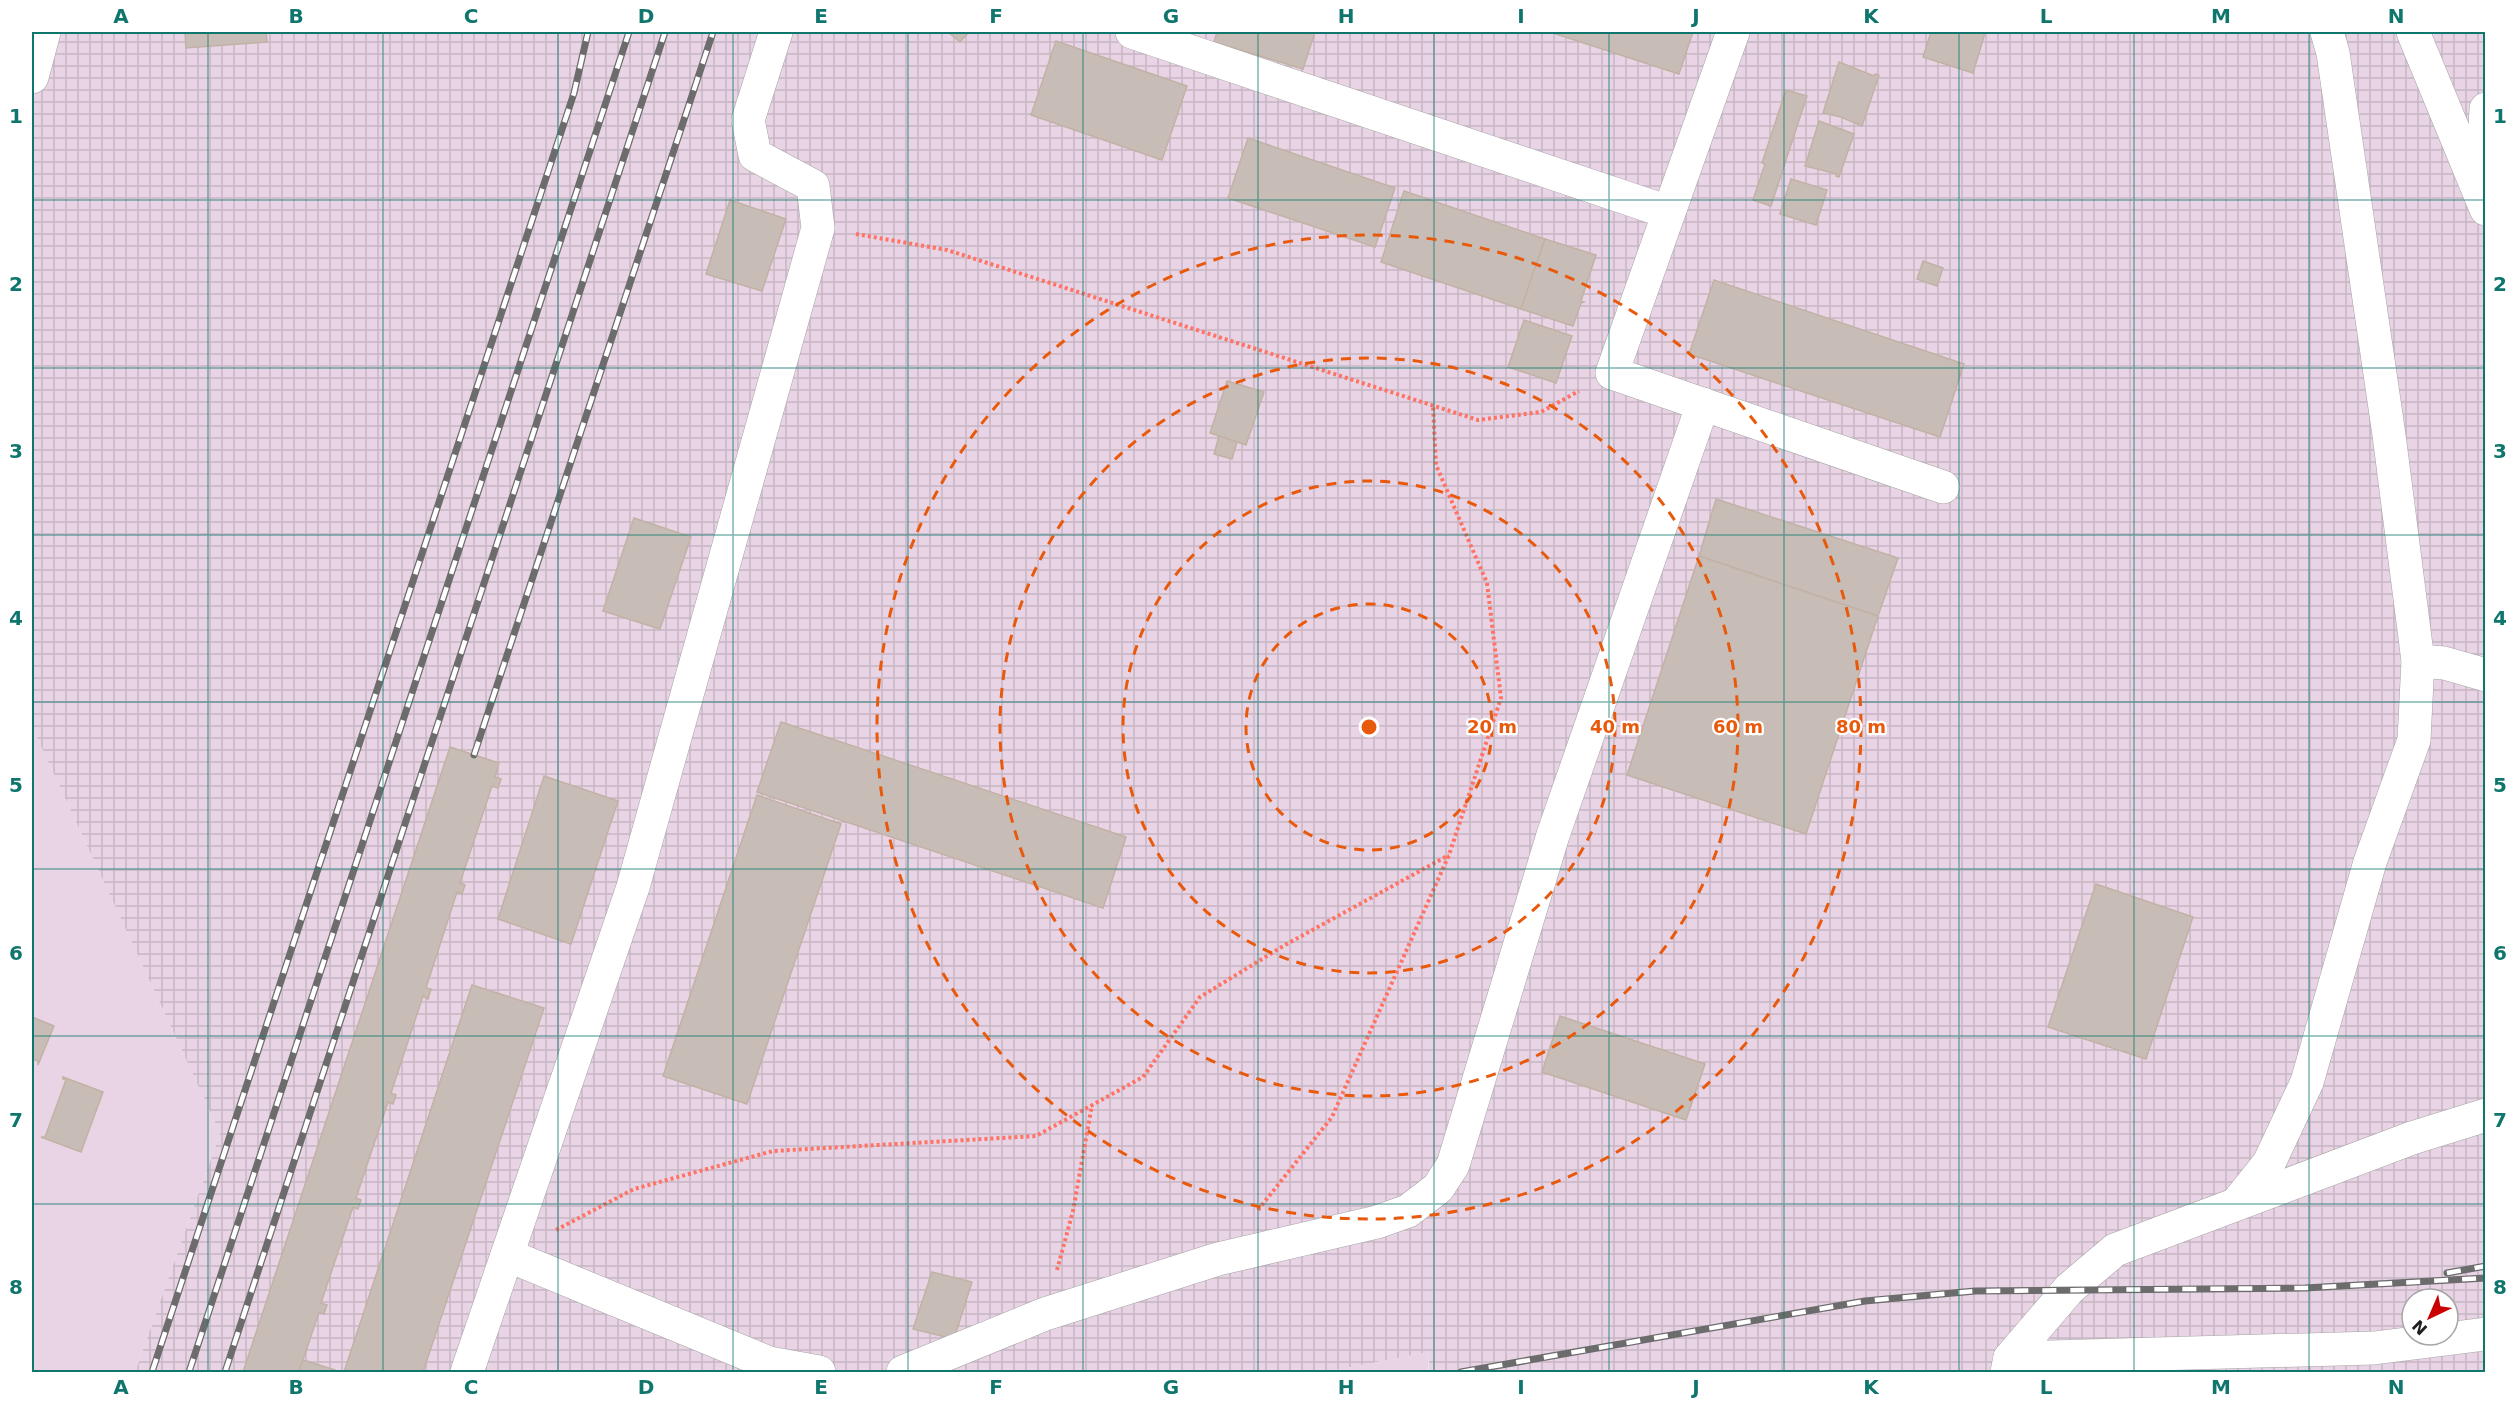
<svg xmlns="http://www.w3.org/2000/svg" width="2517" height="1404" viewBox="0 0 2517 1404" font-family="'DejaVu Sans',sans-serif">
	<defs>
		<pattern id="industrial-grid" width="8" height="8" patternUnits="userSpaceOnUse" patternTransform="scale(1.5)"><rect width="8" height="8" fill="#e9d4e5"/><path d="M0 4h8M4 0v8" fill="none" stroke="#c7b6c4"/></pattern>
	</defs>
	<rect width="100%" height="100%" fill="#efebe3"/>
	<path fill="url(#industrial-grid)" fill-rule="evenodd" d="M44,32H2485V1372H1429V1352L1326,1372H135L220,1133L32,727V77ZM2412,1299H2448V1335H2412Z"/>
	<g fill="#e9d4e5">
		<polygon points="32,727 220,1133 135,1372 32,1372"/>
		<polygon points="1429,1352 1428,1372 1326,1372"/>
	</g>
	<g fill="#c8bdb6" stroke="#c2b1a4" stroke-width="1.5">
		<polygon points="185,32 266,32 267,42 186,48"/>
		<polygon points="948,32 969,32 960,42"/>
		<polygon points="1217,32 1315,32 1303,69 1214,42"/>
		<polygon points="1550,32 1693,32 1679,74"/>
		<polygon points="1931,32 1979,32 1985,33 1973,73 1923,57"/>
		<polygon points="1056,41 1187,86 1162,160 1031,115"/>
		<polygon points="1839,62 1874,76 1875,74 1879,75 1862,126 1841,117 1823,113"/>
		<polygon points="1786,90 1807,96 1771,206 1753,200 1765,164 1762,163"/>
		<polygon points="1819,121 1854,134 1839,177 1836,176 1837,174 1805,166"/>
		<polygon points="1248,138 1395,188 1375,247 1228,198"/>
		<polygon points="1791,179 1827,190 1816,225 1780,214"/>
		<polygon points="1404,191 1545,239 1521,309 1381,262"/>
		<polygon points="730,200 786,219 762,291 706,274"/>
		<polygon points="1545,239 1596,255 1581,301 1584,302 1581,303 1573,326 1521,309"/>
		<polygon points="1923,261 1943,268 1937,286 1917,279"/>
		<polygon points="1714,280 1964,364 1940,437 1689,354"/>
		<polygon points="1524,320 1572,336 1556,383 1508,367"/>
		<polygon points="1227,381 1264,392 1246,445 1210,433"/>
		<polygon points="1219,436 1237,442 1232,459 1214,454"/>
		<polygon points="1716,499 1898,558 1878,616 1699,556"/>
		<polygon points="634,518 691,537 660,629 603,611"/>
		<polygon points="1699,556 1878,616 1806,834 1627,775"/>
		<polygon points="781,722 1126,837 1103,908 757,792"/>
		<polygon points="450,747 499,763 495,777 501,779 498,788 492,786 460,883 465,885 462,894 457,892 426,988 431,989 428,999 423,996 391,1093 396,1095 393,1104 388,1102 356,1198 361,1200 358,1209 353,1207 321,1303 327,1305 324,1314 319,1312 299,1372 243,1372"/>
		<polygon points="544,776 618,801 571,944 498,919"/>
		<polygon points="757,795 841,824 747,1104 663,1076"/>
		<polygon points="2096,884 2193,917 2146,1059 2048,1027"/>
		<polygon points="472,985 544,1008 423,1372 344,1372"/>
		<polygon points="1560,1016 1705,1064 1686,1120 1542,1072"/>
		<polygon points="32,1017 54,1026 38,1065 38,1061 32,1059"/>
		<polygon points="63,1077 103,1092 81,1152 41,1137 45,1137 66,1080 63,1079"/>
		<polygon points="932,1272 972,1282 954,1339 913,1329"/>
		<polygon points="303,1360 335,1370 334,1372 299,1372"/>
	</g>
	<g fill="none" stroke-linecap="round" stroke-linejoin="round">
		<g stroke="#a5a5a5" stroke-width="34">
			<g id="minor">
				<polyline points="1132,32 1668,212"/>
				<polyline points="1733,32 1612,373 1943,487"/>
				<polyline points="2413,32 2486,209"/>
				<polyline points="32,77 44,32"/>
				<polyline points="2466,158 2484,146 2486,109"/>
				<polyline points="2418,661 2444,663 2486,675"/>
				<polyline points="2237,1203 2269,1163 2307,1082 2370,862 2414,740 2418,661 2389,435 2333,53 2327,32"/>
				<polyline points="507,1255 769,1363 819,1372"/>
				<polyline points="2010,1358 2374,1348 2486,1334"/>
				<polyline points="467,1372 633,887 818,228 813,186 755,155 748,120 776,32"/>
				<polyline points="903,1372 1045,1314 1218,1259 1377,1222 1408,1211 1438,1188 1453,1165 1553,835 1703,404"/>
				<polyline points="2007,1372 2010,1358 2069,1289 2115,1250 2412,1138 2486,1115"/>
			</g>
		</g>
		<g stroke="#ff7264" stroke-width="4" stroke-dasharray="3 3" stroke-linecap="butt">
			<polyline points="856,234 947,250 1478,420 1541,412 1579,391"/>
			<polyline points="1258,1210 1332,1117 1449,855 1501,698 1487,583 1436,465 1433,406"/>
			<polyline points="556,1230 634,1189 773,1151 1036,1136 1143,1077 1200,997 1285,945 1449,855"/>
			<polyline points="1057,1270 1073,1211 1092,1105"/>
		</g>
		<use href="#minor" stroke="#fff" stroke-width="33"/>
		<g stroke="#6c6c6c" stroke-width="7">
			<g id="rail">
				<polyline points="474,755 713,32"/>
				<polyline points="2447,1273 2486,1266"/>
				<polyline points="152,1372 574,93 588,32"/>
				<polyline points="189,1372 629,32"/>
				<polyline points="225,1372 665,32"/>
				<polyline points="1461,1372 1865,1301 1975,1291 2305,1288 2486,1278"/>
			</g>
		</g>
		<use href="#rail" stroke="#fff" stroke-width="4.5" stroke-dasharray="14" stroke-linecap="butt"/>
	</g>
	<path fill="none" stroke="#0f766e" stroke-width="1.5" stroke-opacity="0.55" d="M208,32V1372M383,32V1372M558,32V1372M733,32V1372M908,32V1372M1083,32V1372M1258,32V1372M1434,32V1372M1609,32V1372M1784,32V1372M1959,32V1372M2134,32V1372M2309,32V1372M32,200H2486M32,368H2486M32,535H2486M32,702H2486M32,869H2486M32,1036H2486M32,1204H2486"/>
	<g fill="none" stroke="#e8590c" stroke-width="3" stroke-dasharray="10 8">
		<circle cx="1369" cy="727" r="123"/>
		<circle cx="1369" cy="727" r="246"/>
		<circle cx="1369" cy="727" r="369"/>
		<circle cx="1369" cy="727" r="492"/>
	</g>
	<circle cx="1369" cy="727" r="9" fill="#e8590c" stroke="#fff" stroke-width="3"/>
	<g font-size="18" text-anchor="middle" font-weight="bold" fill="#e8590c" stroke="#fff" stroke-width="4.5" stroke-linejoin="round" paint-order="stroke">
		<text x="1492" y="733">20 m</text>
		<text x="1615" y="733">40 m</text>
		<text x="1738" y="733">60 m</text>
		<text x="1861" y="733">80 m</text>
	</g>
	<rect width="2517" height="1404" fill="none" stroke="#ffffff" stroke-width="66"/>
	<g transform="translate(2430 1317) rotate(224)"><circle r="28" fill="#ffffff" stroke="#a5a5a5" stroke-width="1.5"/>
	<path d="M0-4.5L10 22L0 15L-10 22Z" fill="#cb0003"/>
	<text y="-9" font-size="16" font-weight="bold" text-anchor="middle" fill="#1e1e1e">N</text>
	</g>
	<rect x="33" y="33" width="2451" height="1338" fill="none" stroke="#0f766e" stroke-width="2"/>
	<g font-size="20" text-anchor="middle" font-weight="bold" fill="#0f766e">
		<text x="121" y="23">A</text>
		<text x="296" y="23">B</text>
		<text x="471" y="23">C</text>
		<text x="646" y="23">D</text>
		<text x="821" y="23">E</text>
		<text x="996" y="23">F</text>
		<text x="1171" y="23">G</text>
		<text x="1346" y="23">H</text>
		<text x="1521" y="23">I</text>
		<text x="1696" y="23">J</text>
		<text x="1871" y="23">K</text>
		<text x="2046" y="23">L</text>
		<text x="2221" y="23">M</text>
		<text x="2396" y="23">N</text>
		<text x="16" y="123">1</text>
		<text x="2500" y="123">1</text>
		<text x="16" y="291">2</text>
		<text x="2500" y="291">2</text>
		<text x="16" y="458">3</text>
		<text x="2500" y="458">3</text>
		<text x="16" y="625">4</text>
		<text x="2500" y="625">4</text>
		<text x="16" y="792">5</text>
		<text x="2500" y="792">5</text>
		<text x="16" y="960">6</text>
		<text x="2500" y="960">6</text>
		<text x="16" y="1127">7</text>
		<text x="2500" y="1127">7</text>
		<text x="16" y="1294">8</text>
		<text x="2500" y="1294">8</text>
		<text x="121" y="1394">A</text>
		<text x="296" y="1394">B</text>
		<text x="471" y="1394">C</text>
		<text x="646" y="1394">D</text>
		<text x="821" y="1394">E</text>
		<text x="996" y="1394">F</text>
		<text x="1171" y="1394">G</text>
		<text x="1346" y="1394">H</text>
		<text x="1521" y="1394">I</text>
		<text x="1696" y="1394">J</text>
		<text x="1871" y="1394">K</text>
		<text x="2046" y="1394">L</text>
		<text x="2221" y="1394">M</text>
		<text x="2396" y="1394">N</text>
	</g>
</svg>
